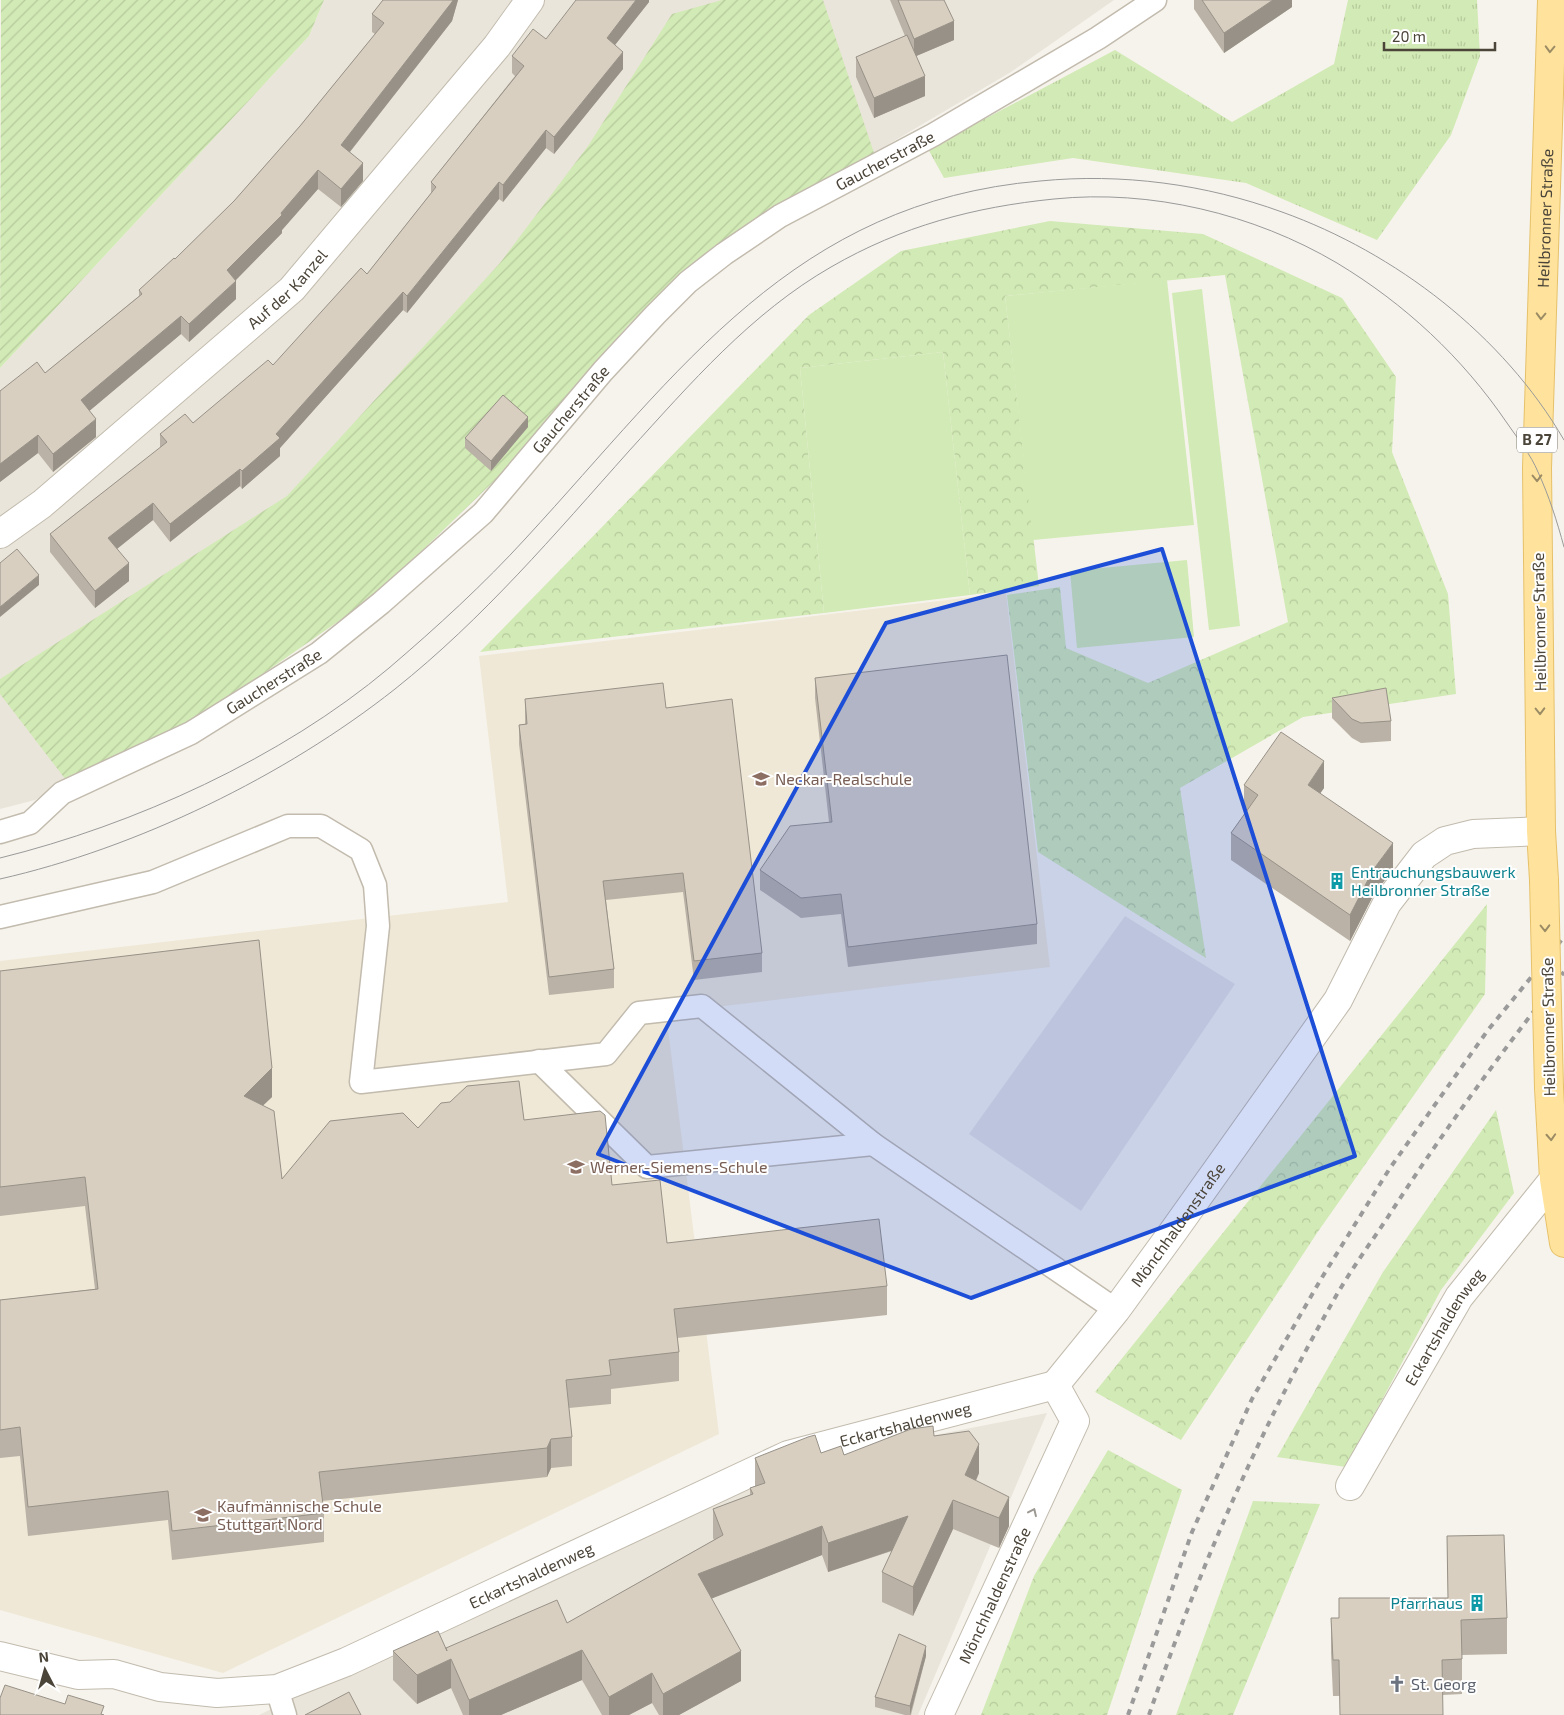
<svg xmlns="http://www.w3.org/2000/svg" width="1564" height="1715" viewBox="0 0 1564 1715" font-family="'Exo 2',sans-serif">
	<defs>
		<pattern id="grass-tufts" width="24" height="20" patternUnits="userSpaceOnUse" patternTransform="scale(1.25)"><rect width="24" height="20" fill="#d2eab5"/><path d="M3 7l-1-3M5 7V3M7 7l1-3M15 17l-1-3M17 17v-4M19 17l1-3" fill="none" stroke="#b6ca9c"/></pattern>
		<pattern id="forest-crowns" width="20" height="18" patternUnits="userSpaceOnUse" patternTransform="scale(1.25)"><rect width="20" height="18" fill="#d2eab5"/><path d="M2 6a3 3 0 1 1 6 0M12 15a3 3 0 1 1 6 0" fill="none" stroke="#b6ca9c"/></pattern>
		<pattern id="garden-furrows" width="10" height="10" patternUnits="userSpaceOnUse" patternTransform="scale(1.25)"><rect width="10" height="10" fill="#d2eab5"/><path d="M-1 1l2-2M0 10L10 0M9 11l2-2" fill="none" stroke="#b6ca9c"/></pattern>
	</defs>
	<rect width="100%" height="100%" fill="#f6f3ec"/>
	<g fill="#eae5da">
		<polygon points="324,0 1114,0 1011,72 736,234 629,324 520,456 66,780 35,800 0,809 0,368 309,36"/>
		<polygon points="1047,1413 918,1715 259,1715 777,1466"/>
	</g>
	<polygon fill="#efe8d6" points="1006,593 1050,967 666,1013 719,1434 223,1673 0,1610 0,961 508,902 479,656"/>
	<polygon fill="url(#grass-tufts)" points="1348,0 1477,0 1480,56 1451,135 1377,240 1246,183 1073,158 944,178 928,149 1115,50 1232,122 1334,64"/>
	<g fill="url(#forest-crowns)">
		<polygon points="1050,221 1203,234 1342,298 1396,377 1392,452 1448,594 1456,694 1303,717 1180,788 1206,958 1038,852 1007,595 1060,587 1066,648 1148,683 1288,622 1225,275 1005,296 1039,586 970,595 943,352 800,368 824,613 480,652 809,315 901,251"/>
		<polygon points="1487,904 1485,994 1317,1233 1181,1440 1095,1392"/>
		<polygon points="1496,1110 1514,1193 1441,1290 1346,1467 1277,1457 1383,1272"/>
		<polygon points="1108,1450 1182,1490 1107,1715 981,1715 1034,1576"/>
		<polygon points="1253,1501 1320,1504 1233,1715 1176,1715"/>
	</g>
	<g fill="url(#garden-furrows)">
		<polygon points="1,0 324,0 309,36 0,368"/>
		<polygon points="722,0 823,0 874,153 736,234 629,324 520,456 375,596 189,725 66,780 0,694 0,679 287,496 500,263 588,146 672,14"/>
	</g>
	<g fill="#d2eab5">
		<polygon points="1167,280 1194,525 1033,540 1005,296"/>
		<polygon points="1202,289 1240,626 1209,630 1172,293"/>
		<polygon points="943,352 970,595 824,613 800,368"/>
		<polygon points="1187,560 1194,637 1077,648 1070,571"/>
	</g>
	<polygon fill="#e5e3e0" points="1125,916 1235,984 1081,1211 969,1134"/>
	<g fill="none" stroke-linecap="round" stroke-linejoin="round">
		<g stroke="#c2bbae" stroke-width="25">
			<g id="lane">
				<path id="s1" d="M0,832L30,823L62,793L191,733L319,653L381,603L483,513L603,371L655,315L688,282L724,254L780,216L933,135L1098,38L1155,0"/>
				<polyline points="0,917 153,882 288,826 321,826 361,850 375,885 378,926 361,1082 606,1054 639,1013 702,1006 873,1144 1116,1310"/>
				<polyline points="539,1061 647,1167 873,1144"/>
				<polyline points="277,1689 285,1715"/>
			</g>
		</g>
		<g stroke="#c2bbae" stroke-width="30">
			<g id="street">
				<path id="s2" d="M0,534L42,504L292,289L497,46L530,0"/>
				<path id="s3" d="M1055,1385L1116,1310L1175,1229L1338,1000L1387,903L1424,855L1445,841L1473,834L1541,831"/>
				<path id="s4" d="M1350,1486L1459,1297L1554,1179"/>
				<path id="s5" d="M0,1656L78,1675L114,1674L160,1687L217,1693L277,1689L346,1662L788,1455L1055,1385"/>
				<path id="s6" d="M939,1715L1075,1421L1055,1385"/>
			</g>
		</g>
		<g stroke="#e6c16a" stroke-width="30">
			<g id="primary">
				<path id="s7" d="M1544,880L1541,831L1537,468L1552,0"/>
				<polyline points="1549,1088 1554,1179 1564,1243"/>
			</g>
		</g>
		<use href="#lane" stroke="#fff" stroke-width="22"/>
		<use href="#street" stroke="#fff" stroke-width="28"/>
		<use href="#primary" stroke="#ffe39c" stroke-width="28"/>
		<g stroke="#9a9a9a" stroke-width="1">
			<path d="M0,858C134,825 282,758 389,668C437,627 484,584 526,538C680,371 794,202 1040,181C1122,173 1205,184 1282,212C1396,253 1503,335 1564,440"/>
			<path d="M0,879C137,848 285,776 395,689C483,619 555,534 629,451C690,384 751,313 831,267C902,226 974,207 1054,199C1151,189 1254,214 1337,263C1405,304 1462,357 1507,423C1518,439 1531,455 1538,472C1549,496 1557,521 1564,547"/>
		</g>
		<g stroke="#9a9a9a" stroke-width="4" stroke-dasharray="6 6" stroke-linecap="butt">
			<polyline points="1128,1715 1192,1532 1252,1399 1321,1279 1390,1168 1488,1030 1564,937"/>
			<path d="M1149,1715C1199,1569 1260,1429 1336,1296C1351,1270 1369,1245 1386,1220C1441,1134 1501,1053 1564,972"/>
		</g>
		<g stroke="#e6c16a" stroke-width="30" stroke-linecap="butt">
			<polyline id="primary-bridge" points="1544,880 1549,1088"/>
		</g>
		<use href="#primary-bridge" stroke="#ffe39c" stroke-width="28"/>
	</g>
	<g fill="#bab2a6">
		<polygon points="383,0 458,0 452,21 350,152 363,181 341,207 318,189 282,230 282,233 236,280 236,299 189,342 181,334 89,411 96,437 53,472 38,453 0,482 0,391 45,373 139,296 139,290 175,259 234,201 300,126 375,34 372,32 372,14"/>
		<polygon points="649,0 649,2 615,45 623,69 554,154 546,148 503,202 499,199 407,313 403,310 280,448 280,456 242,489 240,486 170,542 153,520 117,549 129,581 95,608 50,552 50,534 160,448 160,434 193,423 273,365 367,274 431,193 431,182 515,76 512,73 512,56 546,39"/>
		<polygon points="890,0 944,0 954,40 916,56 925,96 874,118 856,77 856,57 905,36"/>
		<polygon points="1194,0 1292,0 1292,7 1224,53 1194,9"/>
		<polygon points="528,427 491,471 465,448 465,438"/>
		<polygon points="815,678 1037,924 1037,944 848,967 841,914 801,918 760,890 760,870 829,822 815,698"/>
		<polygon points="1332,698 1391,721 1391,741 1361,743 1352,738 1332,718"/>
		<polygon points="525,699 666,708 762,953 762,972 694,980 683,892 606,900 614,969 614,988 549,995 519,744 519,725 525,724"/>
		<polygon points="1244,785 1324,788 1320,793 1393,869 1373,896 1350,941 1231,860 1231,833 1246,812 1244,811"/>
		<polygon points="0,971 272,1097 263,1105 282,1179 418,1128 524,1120 612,1185 667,1243 887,1286 887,1315 677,1338 679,1352 679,1381 611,1389 611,1404 569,1408 572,1437 572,1466 551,1468 547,1477 322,1501 324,1513 324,1542 172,1560 168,1520 28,1536 20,1456 0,1458 0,1300 95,1289 85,1206 0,1216"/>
		<polygon points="934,1436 979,1473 976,1481 1009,1526 999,1548 953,1529 913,1616 882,1602 882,1572 892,1551 828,1572 822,1555 711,1598 741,1681 679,1715 659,1715 652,1703 629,1715 602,1715 582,1680 501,1715 463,1715 451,1688 417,1704 393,1680 393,1651 446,1648 567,1623 714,1540 713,1538 713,1509 750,1495 750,1488 755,1487 755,1458 821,1453 844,1455"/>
		<polygon points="1447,1536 1507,1618 1507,1654 1462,1655 1462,1694 1443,1695 1333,1696 1331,1653 1331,1618 1339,1618 1339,1598 1448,1598"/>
		<polygon points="926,1656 911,1715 905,1715 875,1707 875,1697"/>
	</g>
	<g fill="#979187">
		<polygon points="453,0 458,0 452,21 341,163 341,145"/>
		<polygon points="636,0 649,0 649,2 607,55 607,38"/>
		<polygon points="1273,0 1292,0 1292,7 1224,53 1224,33"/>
		<polygon points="954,21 954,40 914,57 914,39"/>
		<polygon points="623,52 623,69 554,154 554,137"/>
		<polygon points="925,76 925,96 874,118 874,98"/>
		<polygon points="546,130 546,148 503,202 503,185"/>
		<polygon points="363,163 363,181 341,207 341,189"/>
		<polygon points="318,170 318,189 282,230 282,233 227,289 227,270 281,213"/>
		<polygon points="499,182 499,199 407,313 407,296"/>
		<polygon points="236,281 236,299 189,342 189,324"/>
		<polygon points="403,292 403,310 280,448 280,456 242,489 242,471 276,434"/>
		<polygon points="181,316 181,334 81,418 81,400"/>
		<polygon points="528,417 528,427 491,471 491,461"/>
		<polygon points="96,419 96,437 53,472 53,454"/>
		<polygon points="38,435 38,453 0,482 0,464"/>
		<polygon points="240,469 240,486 170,542 170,524"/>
		<polygon points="153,503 153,520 108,556 108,538"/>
		<polygon points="129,563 129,581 95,608 95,591"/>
		<polygon points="39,575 39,585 0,617 0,607"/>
		<polygon points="1324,761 1324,788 1308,811 1308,785"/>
		<polygon points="1393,843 1393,869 1373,896 1350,941 1350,915 1373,870"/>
		<polygon points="272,1068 272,1097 244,1124 244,1096"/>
		<polygon points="551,1439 551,1468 547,1477 547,1448"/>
		<polygon points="979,1444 979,1473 965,1504 965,1475"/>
		<polygon points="1009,1497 1009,1526 999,1548 999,1518"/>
		<polygon points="953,1500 953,1529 913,1616 913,1587"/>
		<polygon points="908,1516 908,1545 828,1572 828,1543"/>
		<polygon points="822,1526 822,1555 698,1604 698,1574"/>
		<polygon points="926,1646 926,1656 910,1715 910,1706"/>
		<polygon points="582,1650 582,1680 501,1715 469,1715 469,1700"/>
		<polygon points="741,1651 741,1681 679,1715 663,1715 663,1694"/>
		<polygon points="451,1659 451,1688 417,1704 417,1675"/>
		<polygon points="652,1673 652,1703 629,1715 609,1715 609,1697"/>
	</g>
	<g fill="#d8cfc1" stroke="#979187">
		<polygon points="383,0 453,0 452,2 341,145 363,163 341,189 318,170 281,213 282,215 227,270 236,281 189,324 181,316 81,400 96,419 53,454 38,435 0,464 0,391 37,362 45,373 142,294 139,290 174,258 175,259 234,201 300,126 384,23 372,14"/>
		<polygon points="576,0 636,0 607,38 623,52 554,137 546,130 503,185 499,182 407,296 403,292 276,434 280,438 242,471 240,469 170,524 153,503 108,538 129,563 95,591 50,534 167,442 160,434 185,414 193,423 268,360 273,365 361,268 367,274 436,187 431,182 524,66 512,56 533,29 546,39"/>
		<polygon points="898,0 944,0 954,21 914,39"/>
		<polygon points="1202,0 1273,0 1224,33"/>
		<polygon points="907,35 925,76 874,98 856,57"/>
		<polygon points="503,395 528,417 491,461 465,438"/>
		<polygon points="17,549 39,575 0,607 0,563"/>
		<polygon points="1007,655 1037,924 848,947 841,894 801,898 760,870 790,826 832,822 815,678"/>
		<polygon points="663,683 666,708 732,699 762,953 694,961 683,873 603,881 614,969 549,977 519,725 527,724 525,699"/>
		<polygon points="1386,688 1391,721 1361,723 1352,719 1332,698"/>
		<polygon points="1281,732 1324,761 1308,785 1393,843 1373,870 1350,915 1231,833 1258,795 1244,785"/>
		<polygon points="259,940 272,1068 244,1096 274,1111 282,1179 330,1121 403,1113 418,1128 441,1103 450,1102 467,1086 519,1081 524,1120 600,1111 605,1115 612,1185 660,1180 667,1243 879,1219 887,1286 674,1309 679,1352 609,1360 611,1375 566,1380 572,1437 551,1439 547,1448 319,1472 324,1513 172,1531 168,1491 28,1507 20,1427 0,1430 0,1300 98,1289 85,1177 0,1187 0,971"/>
		<polygon points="933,1426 934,1436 969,1431 979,1444 965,1475 1009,1497 999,1518 953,1500 913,1587 882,1572 908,1516 828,1543 822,1526 698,1574 741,1651 663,1694 652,1673 609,1697 582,1650 469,1700 451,1659 417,1675 393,1651 438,1631 447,1651 446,1648 557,1600 567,1623 723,1535 713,1509 753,1494 750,1488 765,1483 755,1458 808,1437 815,1435 821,1453 841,1446 844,1455 911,1429"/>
		<polygon points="1504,1535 1507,1618 1461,1620 1462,1659 1442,1660 1443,1715 1340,1715 1339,1660 1333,1660 1331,1618 1339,1618 1339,1598 1448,1598 1447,1536"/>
		<polygon points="899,1634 926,1646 910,1706 875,1697"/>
		<polygon points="5,1685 65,1704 68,1695 104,1706 101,1714 104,1715 0,1715 0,1698"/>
		<polygon points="349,1692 361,1715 305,1715"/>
	</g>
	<defs><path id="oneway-chevron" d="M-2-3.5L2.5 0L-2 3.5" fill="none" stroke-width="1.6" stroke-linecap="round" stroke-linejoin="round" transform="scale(1.25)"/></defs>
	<g stroke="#9c8c66">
		<use href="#oneway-chevron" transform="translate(1550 49) rotate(92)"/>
		<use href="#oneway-chevron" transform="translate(1541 316) rotate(92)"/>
		<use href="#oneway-chevron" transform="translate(1537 478) rotate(89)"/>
		<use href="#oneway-chevron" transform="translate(1540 711) rotate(89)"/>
		<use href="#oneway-chevron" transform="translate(1545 928) rotate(89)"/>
		<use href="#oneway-chevron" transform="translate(1551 1137) rotate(87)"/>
	</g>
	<use stroke="#9c9892" href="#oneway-chevron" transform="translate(1033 1512) rotate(-65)"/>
	<path fill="#1d4ed8" fill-opacity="0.2" stroke="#1d4ed8" stroke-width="4" stroke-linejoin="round" d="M1162,549L1355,1156L971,1298L598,1154L886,623Z"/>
	<defs>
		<g id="school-bare" transform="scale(1.35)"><path d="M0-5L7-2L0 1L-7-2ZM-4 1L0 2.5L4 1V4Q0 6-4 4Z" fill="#8d6e63" stroke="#fff" stroke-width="2.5" paint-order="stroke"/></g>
		<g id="building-bare" transform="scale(1.35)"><path d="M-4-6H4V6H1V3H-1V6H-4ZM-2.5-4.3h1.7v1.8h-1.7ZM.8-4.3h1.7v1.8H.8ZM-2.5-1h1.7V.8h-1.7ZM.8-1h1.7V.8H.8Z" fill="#0f9aa8" stroke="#fff" stroke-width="2.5" paint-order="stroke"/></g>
		<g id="church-bare" transform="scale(1.35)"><path d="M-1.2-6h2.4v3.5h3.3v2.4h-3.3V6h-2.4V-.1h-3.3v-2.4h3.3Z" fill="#6b7280" stroke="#fff" stroke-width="2.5" paint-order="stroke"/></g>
	</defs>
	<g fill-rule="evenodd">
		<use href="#school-bare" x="761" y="779"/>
		<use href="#building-bare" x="1337" y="881"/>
		<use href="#school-bare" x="576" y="1167"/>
		<use href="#school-bare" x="203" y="1515"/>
		<use href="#building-bare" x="1477" y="1603"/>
		<use href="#church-bare" x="1397" y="1684"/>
	</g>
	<g text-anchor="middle" stroke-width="4" stroke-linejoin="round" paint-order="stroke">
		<rect fill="#fff" stroke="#817c74" stroke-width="1" x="1517" y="427.5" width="40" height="25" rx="4"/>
		<g font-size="15" font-weight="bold" fill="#4b4439">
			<text x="1537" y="445">B 27</text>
		</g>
		<g font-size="16" fill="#4b4439" stroke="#fff">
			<text dy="6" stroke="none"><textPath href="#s1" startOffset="1125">Gaucherstraße</textPath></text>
			<text dy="6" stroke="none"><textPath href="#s7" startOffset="662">Heilbronner Straße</textPath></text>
			<text dy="6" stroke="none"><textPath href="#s2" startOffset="378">Auf der Kanzel</textPath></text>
			<text dy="6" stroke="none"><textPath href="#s1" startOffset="720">Gaucherstraße</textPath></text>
			<text transform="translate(1539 622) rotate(-91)" y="6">Heilbronner Straße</text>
			<text dy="6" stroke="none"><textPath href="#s1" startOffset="315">Gaucherstraße</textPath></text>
			<text transform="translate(1548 1027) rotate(-91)" y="6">Heilbronner Straße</text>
			<text dy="6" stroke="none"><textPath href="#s3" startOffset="202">Mönchhaldenstraße</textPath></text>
			<text dy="6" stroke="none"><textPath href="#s4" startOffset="185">Eckartshaldenweg</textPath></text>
			<text dy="6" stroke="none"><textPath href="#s5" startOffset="965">Eckartshaldenweg</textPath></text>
			<text dy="6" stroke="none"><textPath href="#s5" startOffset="560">Eckartshaldenweg</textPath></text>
			<text dy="6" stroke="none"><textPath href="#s6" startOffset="132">Mönchhaldenstraße</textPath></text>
		</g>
		<g font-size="16" fill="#785e54" stroke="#fff" text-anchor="start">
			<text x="775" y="785">Neckar-Realschule</text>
			<text x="590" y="1173">Werner-Siemens-Schule</text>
			<text x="217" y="1512">Kaufmännische Schule<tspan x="217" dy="18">Stuttgart Nord</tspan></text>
		</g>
		<g font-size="16" fill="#0d838f" stroke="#fff" text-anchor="start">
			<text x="1351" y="878">Entrauchungsbauwerk<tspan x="1351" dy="18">Heilbronner Straße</tspan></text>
			<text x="1463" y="1609" text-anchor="end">Pfarrhaus</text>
		</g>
		<g font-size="16" fill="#5b616d" stroke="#fff" text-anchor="start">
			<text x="1411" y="1690">St. Georg</text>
		</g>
	</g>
	<g transform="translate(45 1670) rotate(354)" stroke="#ffffff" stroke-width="4" paint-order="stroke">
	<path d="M0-4L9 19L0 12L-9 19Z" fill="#4b4439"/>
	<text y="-8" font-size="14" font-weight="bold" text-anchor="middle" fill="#4b4439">N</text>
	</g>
	<path d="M1384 42v8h111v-8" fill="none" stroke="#4b4439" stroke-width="2.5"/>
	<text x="1392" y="42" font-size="15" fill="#4b4439" stroke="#ffffff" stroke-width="4" paint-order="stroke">20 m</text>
</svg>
